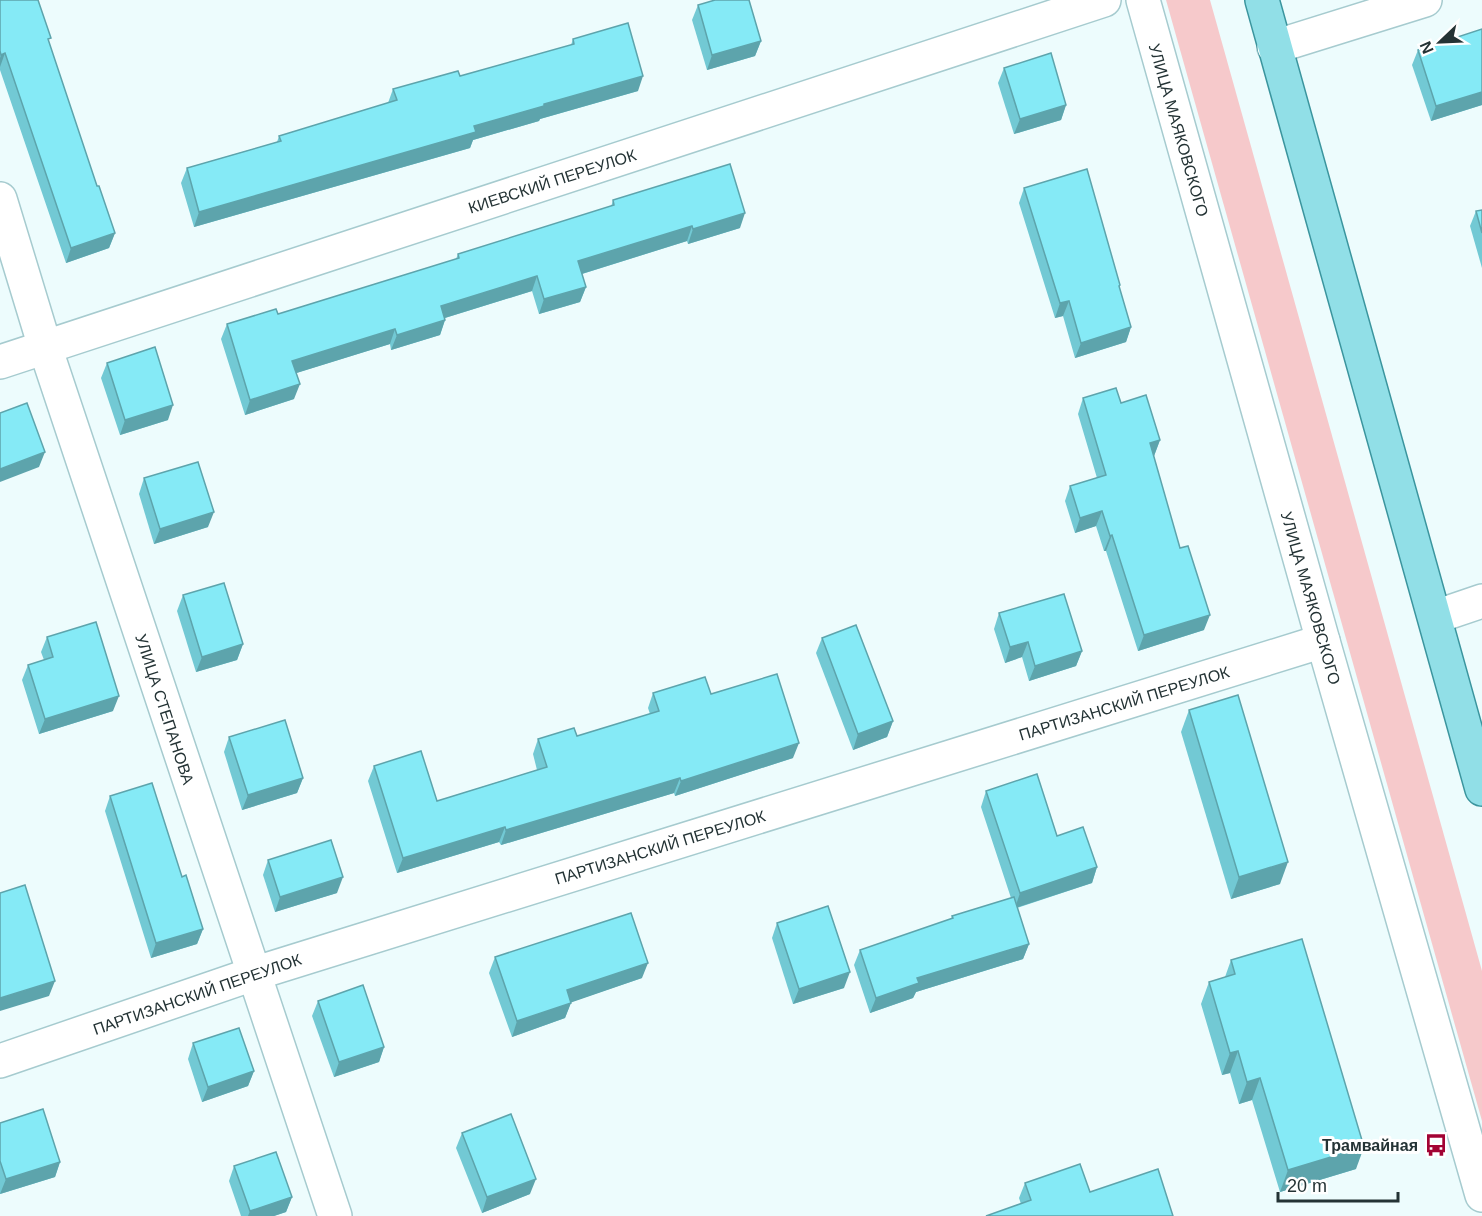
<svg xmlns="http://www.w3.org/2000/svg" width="1482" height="1216" viewBox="0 0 1482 1216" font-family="Helvetica,sans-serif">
	<rect width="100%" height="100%" fill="#edfcfd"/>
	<polygon fill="#f6c9cb" points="1166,0 1210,0 1482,971 1482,1121"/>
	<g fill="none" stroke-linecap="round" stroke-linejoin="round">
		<g stroke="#a6cbcf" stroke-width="36">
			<g id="street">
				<polyline points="1143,0 1323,641 1482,1195"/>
				<polyline points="1274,47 1425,0"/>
				<polyline points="0,199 45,347 335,1216"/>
				<polyline points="0,362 1104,0"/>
				<polyline points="1435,617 1482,601"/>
				<polyline points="0,1061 253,974 1323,641"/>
			</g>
		</g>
		<g stroke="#3b959e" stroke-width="36">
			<polyline id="primary" points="1262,0 1482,789"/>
		</g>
		<use href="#street" stroke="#fff" stroke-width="33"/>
		<use href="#primary" stroke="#91dfe7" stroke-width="33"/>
	</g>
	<g fill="#72c9d4">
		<polygon points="0,0 49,42 97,186 115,233 109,248 66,263 0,70"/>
		<polygon points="698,5 761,41 755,56 707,70 692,20"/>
		<polygon points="1482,29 1482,105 1431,121 1412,65 1418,50"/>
		<polygon points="573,39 638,91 540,119 539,121 473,140 470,148 194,227 181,183 187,168 277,142 279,136 388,103 393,89 460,76 571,45"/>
		<polygon points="1004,68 1066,105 1061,120 1014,134 998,83"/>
		<polygon points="1024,188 1120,285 1119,288 1131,327 1126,342 1075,358 1063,316 1055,318 1019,203"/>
		<polygon points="613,200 740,228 688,244 687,241 582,274 586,287 580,302 539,314 532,291 445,318 445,320 440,335 391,350 390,344 296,373 294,399 245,415 221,339 227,324 278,314 456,259 458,254 611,207"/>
		<polygon points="1482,210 1482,268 1470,226 1476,211"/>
		<polygon points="107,363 168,420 120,435 101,378"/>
		<polygon points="1083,398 1121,403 1160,440 1154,456 1153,456 1204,630 1138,651 1106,551 1104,551 1096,526 1075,533 1065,501 1070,486 1097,478 1078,414"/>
		<polygon points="144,478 208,527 154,544 139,494"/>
		<polygon points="183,595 243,644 237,660 196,672 177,611"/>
		<polygon points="999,613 1082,651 1076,666 1029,681 1022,657 1005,663 994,629"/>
		<polygon points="47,637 113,711 39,734 22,680 28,665 44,660 41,652"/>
		<polygon points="822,638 893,721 887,737 853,750 816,653"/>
		<polygon points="653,693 711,694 793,758 675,796 674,793 501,845 499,842 397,873 368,781 374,766 437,801 537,770 533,754 538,739 577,736 650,714 648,708"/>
		<polygon points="1189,710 1280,884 1231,899 1181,732"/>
		<polygon points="229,737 303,778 297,793 242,810 224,752"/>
		<polygon points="986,791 1057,836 1097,867 1092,883 1017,908 1029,944 1023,959 916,992 913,998 870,1013 854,965 860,950 951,919 952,916 1011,898 981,807"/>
		<polygon points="110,796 182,877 203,929 197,944 151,958 105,811"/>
		<polygon points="268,860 337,893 275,912 263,875"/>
		<polygon points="777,923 844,988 793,1004 772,938"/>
		<polygon points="495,957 642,978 571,1002 565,1018 512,1037 489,973"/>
		<polygon points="1231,960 1356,1169 1280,1192 1252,1100 1239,1104 1230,1073 1222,1075 1201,1004 1209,982 1225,977"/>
		<polygon points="318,1001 384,1047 379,1062 334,1077 312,1016"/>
		<polygon points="193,1043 254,1071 248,1086 202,1102 188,1059"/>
		<polygon points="0,1123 60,1162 55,1177 0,1194"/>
		<polygon points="462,1133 530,1194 482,1213 456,1148"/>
		<polygon points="234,1166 292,1197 286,1212 274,1216 241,1216 229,1181"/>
		<polygon points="1025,1183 1090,1192 1021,1204 1019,1198"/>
	</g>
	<g fill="#5da4ac">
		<polygon points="761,41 755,56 707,70 712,55"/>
		<polygon points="5,53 0,67 0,58 1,55"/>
		<polygon points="643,76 638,91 540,119 539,121 473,140 470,148 194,227 199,212 544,104"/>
		<polygon points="1482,92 1482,105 1431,121 1436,106"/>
		<polygon points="1066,105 1061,120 1014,134 1020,119"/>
		<polygon points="745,213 740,228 688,244 693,229"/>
		<polygon points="692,226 687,241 572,277 578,261"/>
		<polygon points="115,233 109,248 66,263 71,248"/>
		<polygon points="537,276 532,291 435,321 441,306"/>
		<polygon points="586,287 580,302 539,314 544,299"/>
		<polygon points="1069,301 1063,316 1055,318 1060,303"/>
		<polygon points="445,320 440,335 391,350 397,335"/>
		<polygon points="1131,327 1126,342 1075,358 1081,343"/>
		<polygon points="395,329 390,344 287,376 292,361"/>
		<polygon points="300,384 294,399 245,415 250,400"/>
		<polygon points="173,405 168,420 120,435 125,420"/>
		<polygon points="1160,440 1154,456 1144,459 1150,443"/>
		<polygon points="45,452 39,467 0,482 0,469"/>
		<polygon points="1102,511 1096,526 1075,533 1080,518"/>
		<polygon points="214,512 208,527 154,544 160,529"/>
		<polygon points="1112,535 1106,551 1104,551 1110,536"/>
		<polygon points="1210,615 1204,630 1138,651 1144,635"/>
		<polygon points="1028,642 1022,657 1005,663 1010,647"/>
		<polygon points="243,644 237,660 196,672 202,657"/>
		<polygon points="1082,651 1076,666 1029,681 1035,666"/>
		<polygon points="119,696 113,711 39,734 45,719"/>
		<polygon points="893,721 887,737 853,750 858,734"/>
		<polygon points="799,743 793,758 675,796 681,781"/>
		<polygon points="303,778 297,793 242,810 248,795"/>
		<polygon points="680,778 674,793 501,845 506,830"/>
		<polygon points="505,827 499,842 397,873 403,858"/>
		<polygon points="1288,862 1280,884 1231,899 1239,877"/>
		<polygon points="1097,867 1092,883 1015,908 1020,893"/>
		<polygon points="343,877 337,893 275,912 280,897"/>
		<polygon points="203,929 197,944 151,958 156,943"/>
		<polygon points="1029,944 1023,959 916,992 913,998 870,1013 876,998 917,978"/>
		<polygon points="648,963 642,978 561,1006 567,990"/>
		<polygon points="850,972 844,988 793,1004 799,989"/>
		<polygon points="55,981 49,996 0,1011 0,998"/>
		<polygon points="571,1003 565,1018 512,1037 517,1021"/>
		<polygon points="384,1047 379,1062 334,1077 339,1062"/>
		<polygon points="1238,1051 1230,1073 1222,1075 1230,1053"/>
		<polygon points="254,1071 248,1086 202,1102 208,1087"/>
		<polygon points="1260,1078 1252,1100 1239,1104 1247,1082"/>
		<polygon points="1364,1147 1356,1169 1280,1192 1288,1170"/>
		<polygon points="60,1162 55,1177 0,1194 6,1179"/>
		<polygon points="536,1179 530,1194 482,1213 487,1197"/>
		<polygon points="292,1197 286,1212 274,1216 248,1216 250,1211"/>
	</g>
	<g fill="#85eaf6" stroke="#5da4ac" stroke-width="1.5">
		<polygon points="0,0 38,0 51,38 48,39 97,186 99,186 115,233 71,248 5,53 1,55 0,51"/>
		<polygon points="715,0 749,0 761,41 712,55 698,5"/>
		<polygon points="628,23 643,76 544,104 544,106 474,126 476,132 199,212 187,168 281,141 279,136 397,100 393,89 458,71 460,76 574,44 573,39"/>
		<polygon points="1482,29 1482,92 1436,106 1418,50"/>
		<polygon points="1051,53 1066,105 1020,119 1004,68"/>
		<polygon points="730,164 745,213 693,229 692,226 578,261 586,287 544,299 537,276 441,306 445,320 397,335 395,329 292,361 300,384 250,400 227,324 276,309 278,314 459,258 458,254 614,205 613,200"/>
		<polygon points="1087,169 1120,285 1119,286 1131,327 1081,343 1069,301 1060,303 1024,188"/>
		<polygon points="1482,210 1482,233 1476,211"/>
		<polygon points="155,347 173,405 125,420 107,363"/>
		<polygon points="1116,388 1121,403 1146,395 1160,440 1150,443 1180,548 1188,546 1210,615 1144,635 1112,535 1110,536 1102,511 1080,518 1070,486 1106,475 1083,398"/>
		<polygon points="27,403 45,452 0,469 0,413"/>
		<polygon points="198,462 214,512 160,529 144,478"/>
		<polygon points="224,583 243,644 202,657 183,595"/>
		<polygon points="1064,594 1082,651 1035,666 1028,642 1010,647 999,613"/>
		<polygon points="96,622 119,696 45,719 28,665 53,657 47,637"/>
		<polygon points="856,625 893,721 858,734 822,638"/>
		<polygon points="777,674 799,743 681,781 680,778 506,830 505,827 403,858 374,766 421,751 437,801 547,767 538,739 574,728 577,736 659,711 653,693 705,677 711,694"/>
		<polygon points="1238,695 1288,862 1239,877 1189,710"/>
		<polygon points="285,720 303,778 248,795 229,737"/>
		<polygon points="1037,774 1057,836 1083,827 1097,867 1020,893 986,791"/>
		<polygon points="152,783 182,877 186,875 203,929 156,943 110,796"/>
		<polygon points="331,840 343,877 280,897 268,860"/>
		<polygon points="25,885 55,981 0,998 0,893"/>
		<polygon points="1014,897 1029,944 917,978 919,983 876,998 860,950 953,918 952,916"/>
		<polygon points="828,906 850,972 799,989 777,923"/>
		<polygon points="631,913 648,963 567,990 571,1003 517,1021 495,957"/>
		<polygon points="1302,939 1364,1147 1288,1170 1260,1078 1247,1082 1238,1051 1230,1053 1209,982 1235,974 1231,960"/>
		<polygon points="363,985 384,1047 339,1062 318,1001"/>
		<polygon points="239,1028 254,1071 208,1087 193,1043"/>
		<polygon points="43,1109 60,1162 6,1179 0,1161 0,1123"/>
		<polygon points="511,1114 536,1179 487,1197 462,1133"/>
		<polygon points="276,1152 292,1197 250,1211 234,1166"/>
		<polygon points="1080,1164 1090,1192 1158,1169 1173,1216 986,1216 1031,1200 1025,1183"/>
	</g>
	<defs>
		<g id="bus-bare" transform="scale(1.8)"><path d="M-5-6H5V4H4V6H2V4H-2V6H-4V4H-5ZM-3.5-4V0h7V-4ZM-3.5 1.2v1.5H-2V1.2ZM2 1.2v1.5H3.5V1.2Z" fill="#a20334" stroke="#fff" stroke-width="2.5" paint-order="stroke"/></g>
	</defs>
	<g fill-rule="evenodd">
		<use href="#bus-bare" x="1436" y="1145"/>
	</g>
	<g text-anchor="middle" stroke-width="6" stroke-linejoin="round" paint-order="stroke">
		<g font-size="16" fill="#243335" stroke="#fff">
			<text transform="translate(1179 130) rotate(74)" y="6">УЛИЦА МАЯКОВСКОГО</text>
			<text transform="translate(552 181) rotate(-18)" y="6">КИЕВСКИЙ ПЕРЕУЛОК</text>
			<text transform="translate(1311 598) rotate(74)" y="6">УЛИЦА МАЯКОВСКОГО</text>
			<text transform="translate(1124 703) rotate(-17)" y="6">ПАРТИЗАНСКИЙ ПЕРЕУЛОК</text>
			<text transform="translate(165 709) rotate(72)" y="6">УЛИЦА СТЕПАНОВА</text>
			<text transform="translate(660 847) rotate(-17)" y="6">ПАРТИЗАНСКИЙ ПЕРЕУЛОК</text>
			<text transform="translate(197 994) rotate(-19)" y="6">ПАРТИЗАНСКИЙ ПЕРЕУЛОК</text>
		</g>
		<g font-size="16" font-weight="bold" fill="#243335" stroke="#fff" text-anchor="end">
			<text x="1418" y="1151">Трамвайная</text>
		</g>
	</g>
	<g transform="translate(1440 42) rotate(247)" stroke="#ffffff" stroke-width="4.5" paint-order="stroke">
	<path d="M0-4.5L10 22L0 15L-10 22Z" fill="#243335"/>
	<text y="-9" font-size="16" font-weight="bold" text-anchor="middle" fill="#243335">N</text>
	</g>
	<path d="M1278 1192v9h120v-9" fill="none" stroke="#243335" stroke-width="3"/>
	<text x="1287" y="1192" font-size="18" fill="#243335" stroke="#ffffff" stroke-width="4.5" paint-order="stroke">20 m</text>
</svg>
